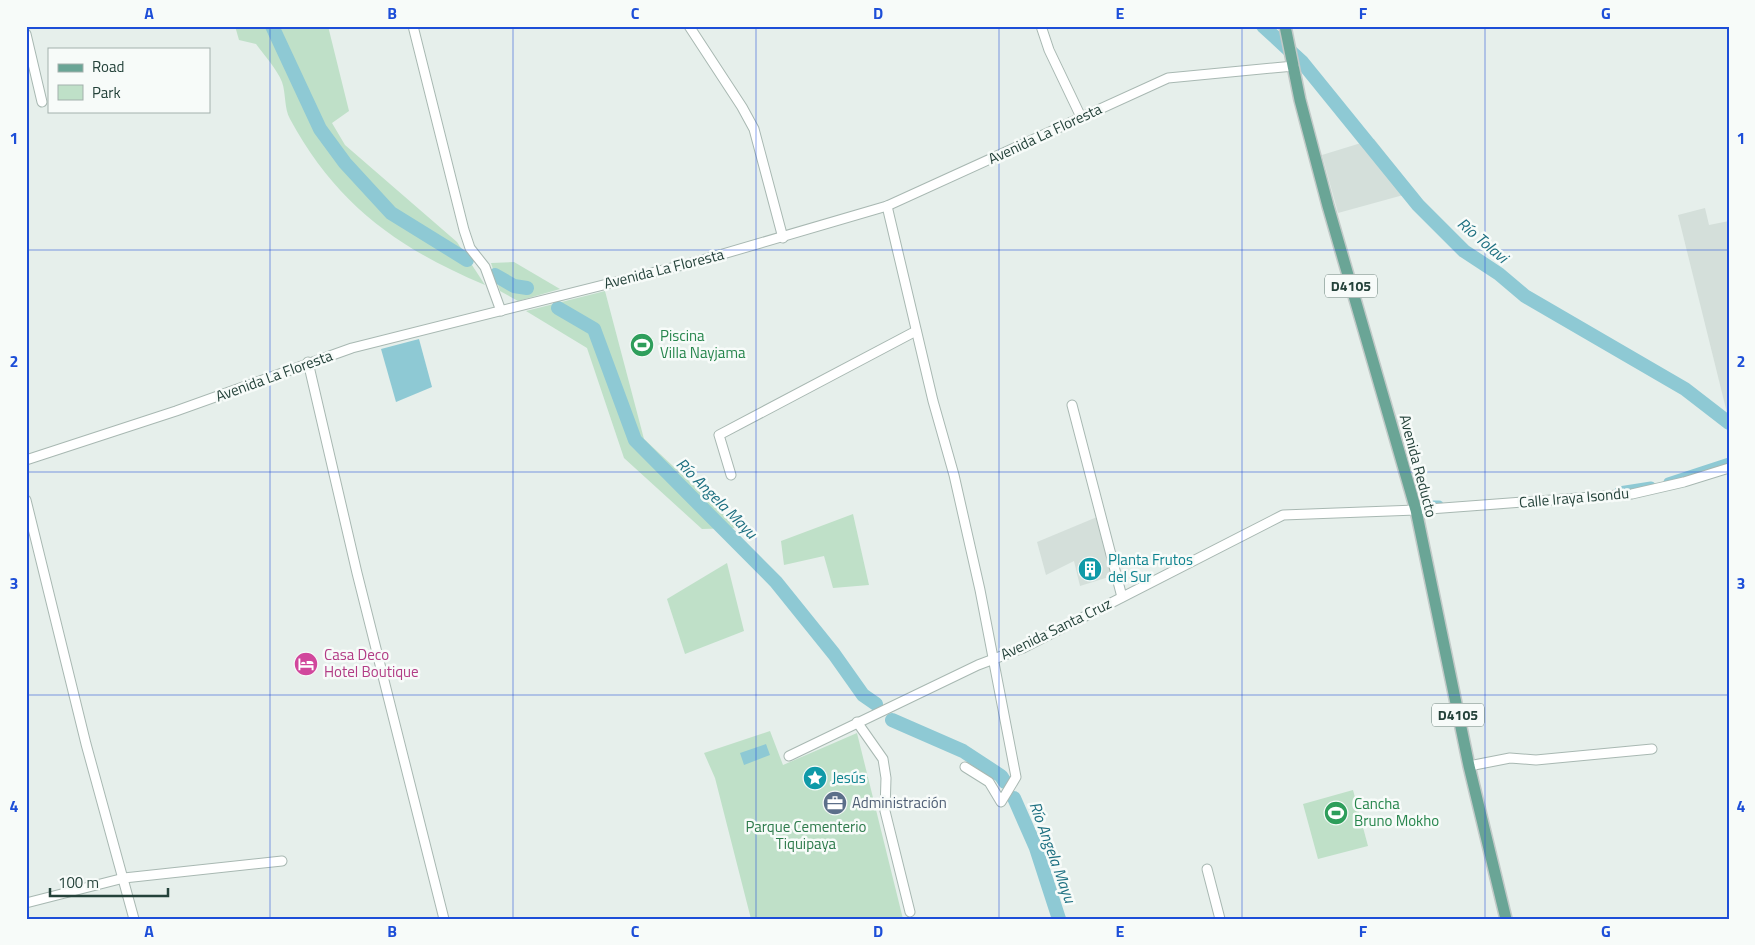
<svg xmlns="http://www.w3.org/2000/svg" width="1755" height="945" viewBox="0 0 1755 945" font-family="'Titillium Web',sans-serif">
	<rect width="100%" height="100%" fill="#e6efeb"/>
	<g fill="#d4dfda">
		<polygon points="1374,139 1410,185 1407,194 1338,213 1322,155"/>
		<polygon points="1705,208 1709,225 1729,221 1729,421 1678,215"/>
		<polygon points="1097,517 1112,576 1080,586 1074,561 1046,575 1037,542"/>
	</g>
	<g fill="#bfe0c8">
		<path d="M235,26H328L349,111L332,123L345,145L457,242L485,285C397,248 336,204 290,119C284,108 286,93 282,82C277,69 264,55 256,44L239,40Z"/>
		<polygon points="514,262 560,289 518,301 500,291 491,263"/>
		<polygon points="605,291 644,439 719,509 736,528 702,529 624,458 587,348 526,311"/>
		<polygon points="853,514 869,585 833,588 824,556 784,565 781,541"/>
		<polygon points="727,563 744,631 685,654 667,599"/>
		<polygon points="770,731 783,765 857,733 903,919 751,919 715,778 704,753"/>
		<polygon points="1353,790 1368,846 1318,859 1303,804"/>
	</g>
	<g fill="#8ec9d4">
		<polygon points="419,339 432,387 396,402 381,349"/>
		<polygon points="766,744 770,755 744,765 740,753"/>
	</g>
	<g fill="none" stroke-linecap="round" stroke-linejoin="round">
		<g stroke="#8ec9d4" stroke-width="9">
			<polyline points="1668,482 1729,462"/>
			<polyline points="1619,491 1651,486"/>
			<polyline points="1422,505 1439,505"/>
		</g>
		<g stroke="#8ec9d4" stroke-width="14">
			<polyline points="272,26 320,129 345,163 391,213 467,260"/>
			<polyline points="1263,26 1302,62 1418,205 1464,251 1499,274 1525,296 1685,389 1729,423"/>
			<polyline points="495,275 514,286 527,288"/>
			<polyline points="558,308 594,329 635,440 776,582 834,654 863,695 876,704"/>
			<polyline points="892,720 963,751 1001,776 1005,782"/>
			<polyline points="1014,798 1036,848 1059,919"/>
		</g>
		<g stroke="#a8b8b2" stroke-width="11">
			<g id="minor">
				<polyline points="413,26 464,230 470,248 485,267 501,311"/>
				<polyline points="689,26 742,107 754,129 783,238"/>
				<polyline points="1041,26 1049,50 1081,117"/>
				<polyline points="26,34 42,102"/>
				<polyline points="887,206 933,401 954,475 980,590 1016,777 1001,802 989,782 965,767"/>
				<polyline points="308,362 357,573 444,919"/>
				<polyline points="1072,405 1122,597"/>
				<polyline points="26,460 176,411 352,348 699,261 887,206 1168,78 1294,66"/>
				<polyline points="731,475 719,435 916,331"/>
				<polyline points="26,500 86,744 134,919"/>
				<polyline points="857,722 883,759 886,778 885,811 910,912"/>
				<polyline points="789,756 978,665 1023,648 1283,515 1416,510 1632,494 1684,482 1729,468"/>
				<polyline points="1469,766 1510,758 1536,760 1652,749"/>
				<polyline points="1207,869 1220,919"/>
				<polyline points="26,903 124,878 282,861"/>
			</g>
		</g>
		<g stroke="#c2cac8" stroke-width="14">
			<polyline id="major" points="1285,26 1300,100 1328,206 1416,510 1469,766 1506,919"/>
		</g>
		<use href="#minor" stroke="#fff" stroke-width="9"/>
		<use href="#major" stroke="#6aa596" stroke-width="11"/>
	</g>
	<path fill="none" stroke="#1d4ed8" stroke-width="1" stroke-opacity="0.55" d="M270,26V919M513,26V919M756,26V919M999,26V919M1242,26V919M1485,26V919M26,250H1729M26,472H1729M26,695H1729"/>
	<defs>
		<g id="stadium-disc" transform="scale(1.25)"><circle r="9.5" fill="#2e9e5b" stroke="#f7fbf9"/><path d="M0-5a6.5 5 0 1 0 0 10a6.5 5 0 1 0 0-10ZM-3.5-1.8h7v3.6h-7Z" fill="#fff"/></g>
		<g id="building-disc" transform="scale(1.25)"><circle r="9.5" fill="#0f9aa8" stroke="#f7fbf9"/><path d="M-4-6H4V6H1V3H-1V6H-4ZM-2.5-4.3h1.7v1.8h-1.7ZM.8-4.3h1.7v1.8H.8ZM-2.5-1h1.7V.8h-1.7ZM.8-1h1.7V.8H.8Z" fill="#fff"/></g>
		<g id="hotel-disc" transform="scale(1.25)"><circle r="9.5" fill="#d1479c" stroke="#f7fbf9"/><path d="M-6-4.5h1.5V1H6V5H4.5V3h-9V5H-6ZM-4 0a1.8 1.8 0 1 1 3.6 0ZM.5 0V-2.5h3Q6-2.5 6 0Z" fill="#fff"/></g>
		<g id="sight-disc" transform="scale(1.25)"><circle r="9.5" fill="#0f9aa8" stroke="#f7fbf9"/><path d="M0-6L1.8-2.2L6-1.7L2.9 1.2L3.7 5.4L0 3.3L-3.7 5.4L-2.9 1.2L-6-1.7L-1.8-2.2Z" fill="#fff"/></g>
		<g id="office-disc" transform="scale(1.25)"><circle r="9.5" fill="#5c6f8a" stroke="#f7fbf9"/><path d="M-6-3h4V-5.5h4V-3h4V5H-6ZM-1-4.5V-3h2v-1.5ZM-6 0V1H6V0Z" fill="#fff"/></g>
	</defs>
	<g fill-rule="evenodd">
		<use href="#stadium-disc" x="642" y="345"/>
		<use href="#building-disc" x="1090" y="569"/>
		<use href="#hotel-disc" x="306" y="664"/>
		<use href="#sight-disc" x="815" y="778"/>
		<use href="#office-disc" x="835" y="803"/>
		<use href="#stadium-disc" x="1336" y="813"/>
	</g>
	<g text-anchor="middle" stroke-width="5" stroke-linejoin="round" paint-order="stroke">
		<g fill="#f7fbf9" stroke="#637a73" stroke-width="1">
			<rect x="1325" y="274.5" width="52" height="23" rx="4"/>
			<rect x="1432" y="703.5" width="52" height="23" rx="4"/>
		</g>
		<g font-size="14" font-weight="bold" fill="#24423a">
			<text x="1351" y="291">D4105</text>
			<text x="1458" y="720">D4105</text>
		</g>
		<g font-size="15" fill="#24423a" stroke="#f7fbf9">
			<text transform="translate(1045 134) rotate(-25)" y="5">Avenida La Floresta</text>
			<text transform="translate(664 269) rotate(-14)" y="5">Avenida La Floresta</text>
			<text transform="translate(274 376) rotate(-20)" y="5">Avenida La Floresta</text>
			<text transform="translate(1418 466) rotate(75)" y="5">Avenida Reducto</text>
			<text transform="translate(1574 498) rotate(-5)" y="5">Calle Iraya Isondu</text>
			<text transform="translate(1056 629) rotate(-26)" y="5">Avenida Santa Cruz</text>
		</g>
		<g font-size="15" fill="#27864d" stroke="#f7fbf9" text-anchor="start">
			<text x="660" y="341">Piscina<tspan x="660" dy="17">Villa Nayjama</tspan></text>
			<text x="1354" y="809">Cancha<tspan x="1354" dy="17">Bruno Mokho</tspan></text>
		</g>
		<g font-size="15" fill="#0d838f" stroke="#f7fbf9" text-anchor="start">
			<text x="1108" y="565">Planta Frutos<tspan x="1108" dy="17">del Sur</tspan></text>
			<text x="832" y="783">Jesús</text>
		</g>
		<g font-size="15" fill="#b23c85" stroke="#f7fbf9" text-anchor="start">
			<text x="324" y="660">Casa Deco<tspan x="324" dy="17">Hotel Boutique</tspan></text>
		</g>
		<g font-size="15" fill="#4e5e75" stroke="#f7fbf9" text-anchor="start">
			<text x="852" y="808">Administración</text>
		</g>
		<g font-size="15" fill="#2d7a4b" stroke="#f7fbf9">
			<text x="806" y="832">Parque Cementerio<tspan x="806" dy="17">Tiquipaya</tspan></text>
		</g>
		<g font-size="16" font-style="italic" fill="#1c6f80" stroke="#f7fbf9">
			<text transform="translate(1483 240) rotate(40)" y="6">Río Tolavi</text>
			<text transform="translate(717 498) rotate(45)" y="6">Río Angela Mayu</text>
			<text transform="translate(1053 852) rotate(70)" y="6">Río Angela Mayu</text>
		</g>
	</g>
	<rect width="1755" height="945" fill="none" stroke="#f7fbf9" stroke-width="55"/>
	<rect x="48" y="48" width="162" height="65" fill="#f7fbf9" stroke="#a3b1ad"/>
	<rect x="58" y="64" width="25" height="8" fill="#6aa596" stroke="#a3b1ad"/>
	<text x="92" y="72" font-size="15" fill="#24423a">Road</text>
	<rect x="58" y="85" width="25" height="15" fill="#bfe0c8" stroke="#a3b1ad"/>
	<text x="92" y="98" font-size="15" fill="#24423a">Park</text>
	<path d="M50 888v8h118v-8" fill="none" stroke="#24423a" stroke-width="2.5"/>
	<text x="58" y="888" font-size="15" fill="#24423a" stroke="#f7fbf9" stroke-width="4" paint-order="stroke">100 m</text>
	<rect x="28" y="28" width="1700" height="890" fill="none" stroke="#1d4ed8" stroke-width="2"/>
	<g font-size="16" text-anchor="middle" font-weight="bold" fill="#1d4ed8">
		<text x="149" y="19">A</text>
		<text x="392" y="19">B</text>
		<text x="635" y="19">C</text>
		<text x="878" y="19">D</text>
		<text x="1120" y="19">E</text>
		<text x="1363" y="19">F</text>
		<text x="1606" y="19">G</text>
		<text x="14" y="144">1</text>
		<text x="1741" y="144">1</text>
		<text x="14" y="367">2</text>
		<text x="1741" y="367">2</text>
		<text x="14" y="589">3</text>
		<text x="1741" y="589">3</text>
		<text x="14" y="812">4</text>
		<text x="1741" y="812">4</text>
		<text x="149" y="937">A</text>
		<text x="392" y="937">B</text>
		<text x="635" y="937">C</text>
		<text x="878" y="937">D</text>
		<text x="1120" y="937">E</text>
		<text x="1363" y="937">F</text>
		<text x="1606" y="937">G</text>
	</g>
</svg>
